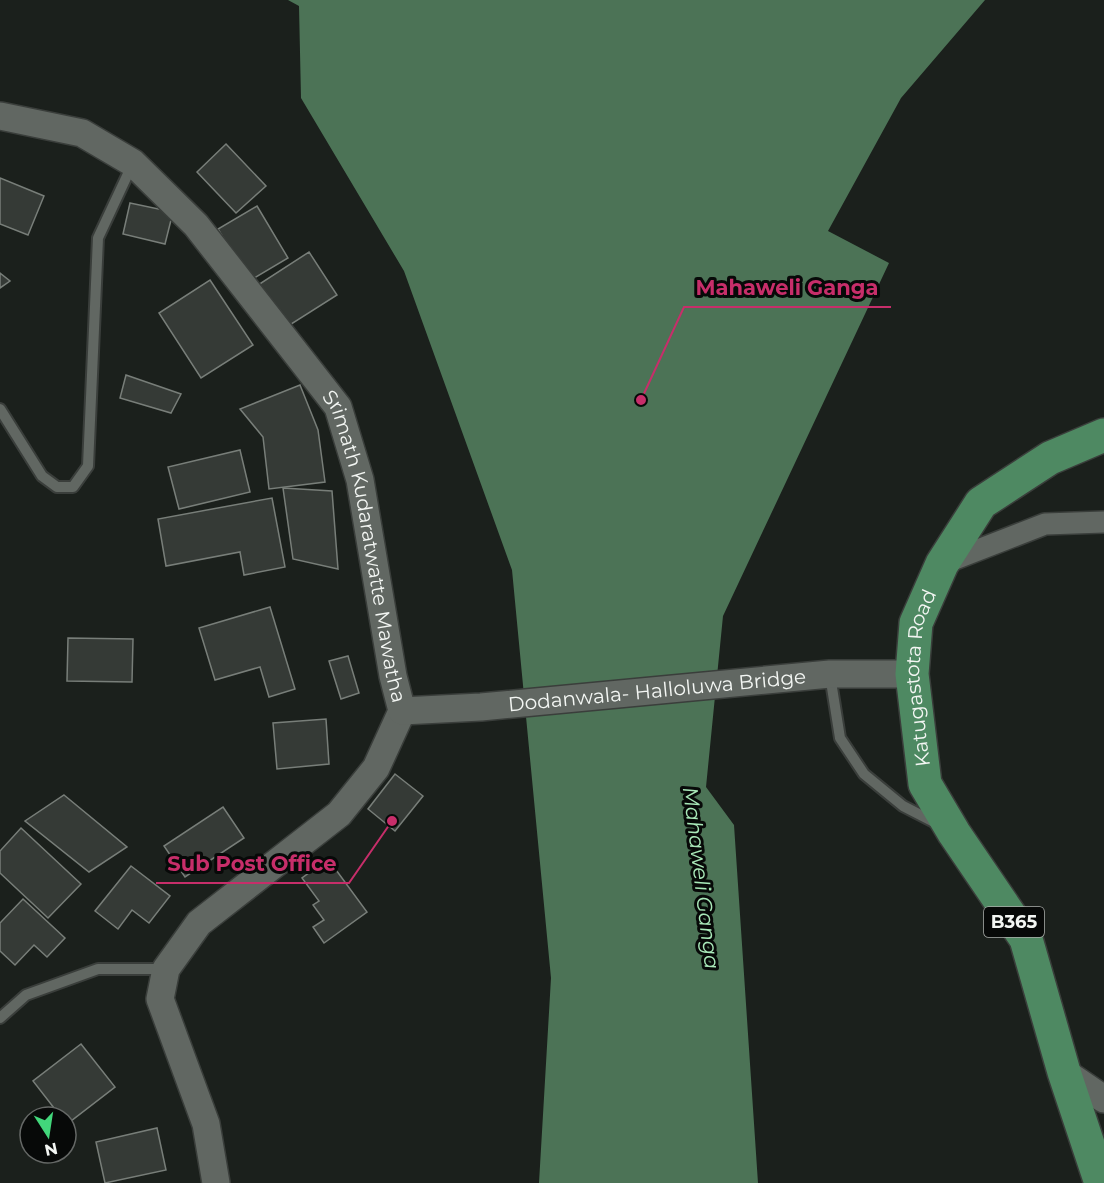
<svg xmlns="http://www.w3.org/2000/svg" width="1104" height="1183" viewBox="0 0 1104 1183" font-family="Montserrat,sans-serif">
	<rect width="100%" height="100%" fill="#1b201c"/>
	<polygon fill="#4c7356" points="288,0 985,0 901,98 828,231 889,263 723,616 706,787 734,825 758,1183 539,1183 551,978 512,570 404,271 301,98 299,6"/>
	<g fill="#353a36" stroke="#787e79" stroke-width="1.5">
		<polygon points="226,144 266,186 236,213 197,172"/>
		<polygon points="0,178 44,196 28,235 0,224"/>
		<polygon points="130,203 173,212 165,244 123,234"/>
		<polygon points="257,206 288,258 249,281 218,229"/>
		<polygon points="309,252 337,295 285,328 258,285"/>
		<polygon points="0,273 10,281 0,288"/>
		<polygon points="210,280 253,345 201,378 159,313"/>
		<polygon points="126,375 181,394 171,413 120,398"/>
		<polygon points="300,385 318,430 325,482 269,489 263,437 240,409"/>
		<polygon points="240,450 250,492 179,509 168,467"/>
		<polygon points="283,488 332,491 338,569 293,559"/>
		<polygon points="272,498 285,567 244,575 240,552 166,566 158,519"/>
		<polygon points="270,607 295,689 269,697 260,667 215,680 199,628"/>
		<polygon points="68,638 133,639 132,682 67,681"/>
		<polygon points="348,656 359,693 341,699 329,661"/>
		<polygon points="326,719 329,764 277,769 273,723"/>
		<polygon points="395,774 423,796 395,831 368,809"/>
		<polygon points="64,795 127,847 89,872 25,821"/>
		<polygon points="223,807 244,838 185,877 164,846"/>
		<polygon points="21,828 81,884 48,918 0,873 0,851"/>
		<polygon points="328,859 367,912 324,943 313,927 324,920 313,905 319,901 302,878"/>
		<polygon points="131,866 170,896 149,923 132,910 118,929 95,911"/>
		<polygon points="23,899 65,938 47,957 34,945 15,965 0,951 0,923"/>
		<polygon points="81,1044 115,1087 67,1124 66,1117 61,1117 33,1081"/>
		<polygon points="157,1128 166,1170 105,1183 96,1142"/>
	</g>
	<g fill="none" stroke-linecap="round" stroke-linejoin="round">
		<g stroke="#3a3e3b" stroke-width="14">
			<g id="service">
				<polyline points="0,409 42,476 57,487 73,487 88,466 98,238 133,163"/>
				<polyline points="830,675 840,738 864,774 903,806 938,824"/>
				<polyline points="0,1018 26,995 98,969 166,969"/>
			</g>
		</g>
		<g stroke="#3a3e3b" stroke-width="24">
			<polyline id="minor" points="942,564 1045,524 1104,522"/>
		</g>
		<g stroke="#3a3e3b" stroke-width="30">
			<g id="tertiary">
				<path id="s1" d="M0,116L82,133L133,163L196,225L338,407L360,480L393,676L402,711L376,768L339,814L199,923L166,969L160,999L206,1124L216,1183"/>
				<path id="s2" d="M402,711L481,707L830,674H912"/>
				<polyline points="1064,1072 1104,1099"/>
			</g>
		</g>
		<g stroke="#3a3e3b" stroke-width="36">
			<g id="primary">
				<path id="s3" d="M1101,1183L1064,1072L1026,939L954,833L925,784L912,674L916,623L942,564L981,503L1050,458L1104,435"/>
			</g>
		</g>
		<use href="#service" stroke="#616762" stroke-width="10"/>
		<use href="#minor" stroke="#616762" stroke-width="21"/>
		<use href="#tertiary" stroke="#616762" stroke-width="27"/>
		<use href="#primary" stroke="#4e8962" stroke-width="33"/>
	</g>
	<g text-anchor="middle" stroke-width="6" stroke-linejoin="round" paint-order="stroke">
		<rect fill="#070908" stroke="#acafac" stroke-width="1.5" x="984" y="907" width="60" height="30" rx="4.5"/>
		<g font-size="18" font-weight="bold" fill="#f3f6f3">
			<text x="1014" y="928">B365</text>
		</g>
		<g font-size="20" fill="#f3f6f3" stroke="#070908">
			<text dy="7" stroke="none"><textPath href="#s1" startOffset="604">Srimath Kudaratwatte Mawatha</textPath></text>
			<text dy="7" stroke="none"><textPath href="#s3" startOffset="548">Katugastota Road</textPath></text>
			<text dy="7" stroke="none"><textPath href="#s2" startOffset="256">Dodanwala- Halloluwa Bridge</textPath></text>
		</g>
		<g font-size="21" font-style="italic" fill="#a9e9b9" stroke="#070908">
			<text transform="translate(701 878) rotate(83)" y="7">Mahaweli Ganga</text>
		</g>
	</g>
	<path fill="none" stroke="#c72e6a" stroke-width="2" d="M641 400L684 307H891M392 821L349 883H156"/>
	<g fill="#c72e6a" stroke="#070908" stroke-width="2">
		<circle cx="641" cy="400" r="6"/>
		<circle cx="392" cy="821" r="6"/>
	</g>
	<g font-size="21" text-anchor="middle" font-weight="bold" fill="#c72e6a" stroke="#070908" stroke-width="6" stroke-linejoin="round" paint-order="stroke">
		<text x="787" y="295">Mahaweli Ganga</text>
		<text x="252" y="871">Sub Post Office</text>
	</g>
	<g transform="translate(48 1135) rotate(168)"><circle r="28" fill="#070908" stroke="#656866" stroke-width="1.5"/>
	<path d="M0-4.5L10 22L0 15L-10 22Z" fill="#42d77b"/>
	<text y="-9" font-size="16" font-weight="bold" text-anchor="middle" fill="#f3f6f3">N</text>
	</g>
</svg>
